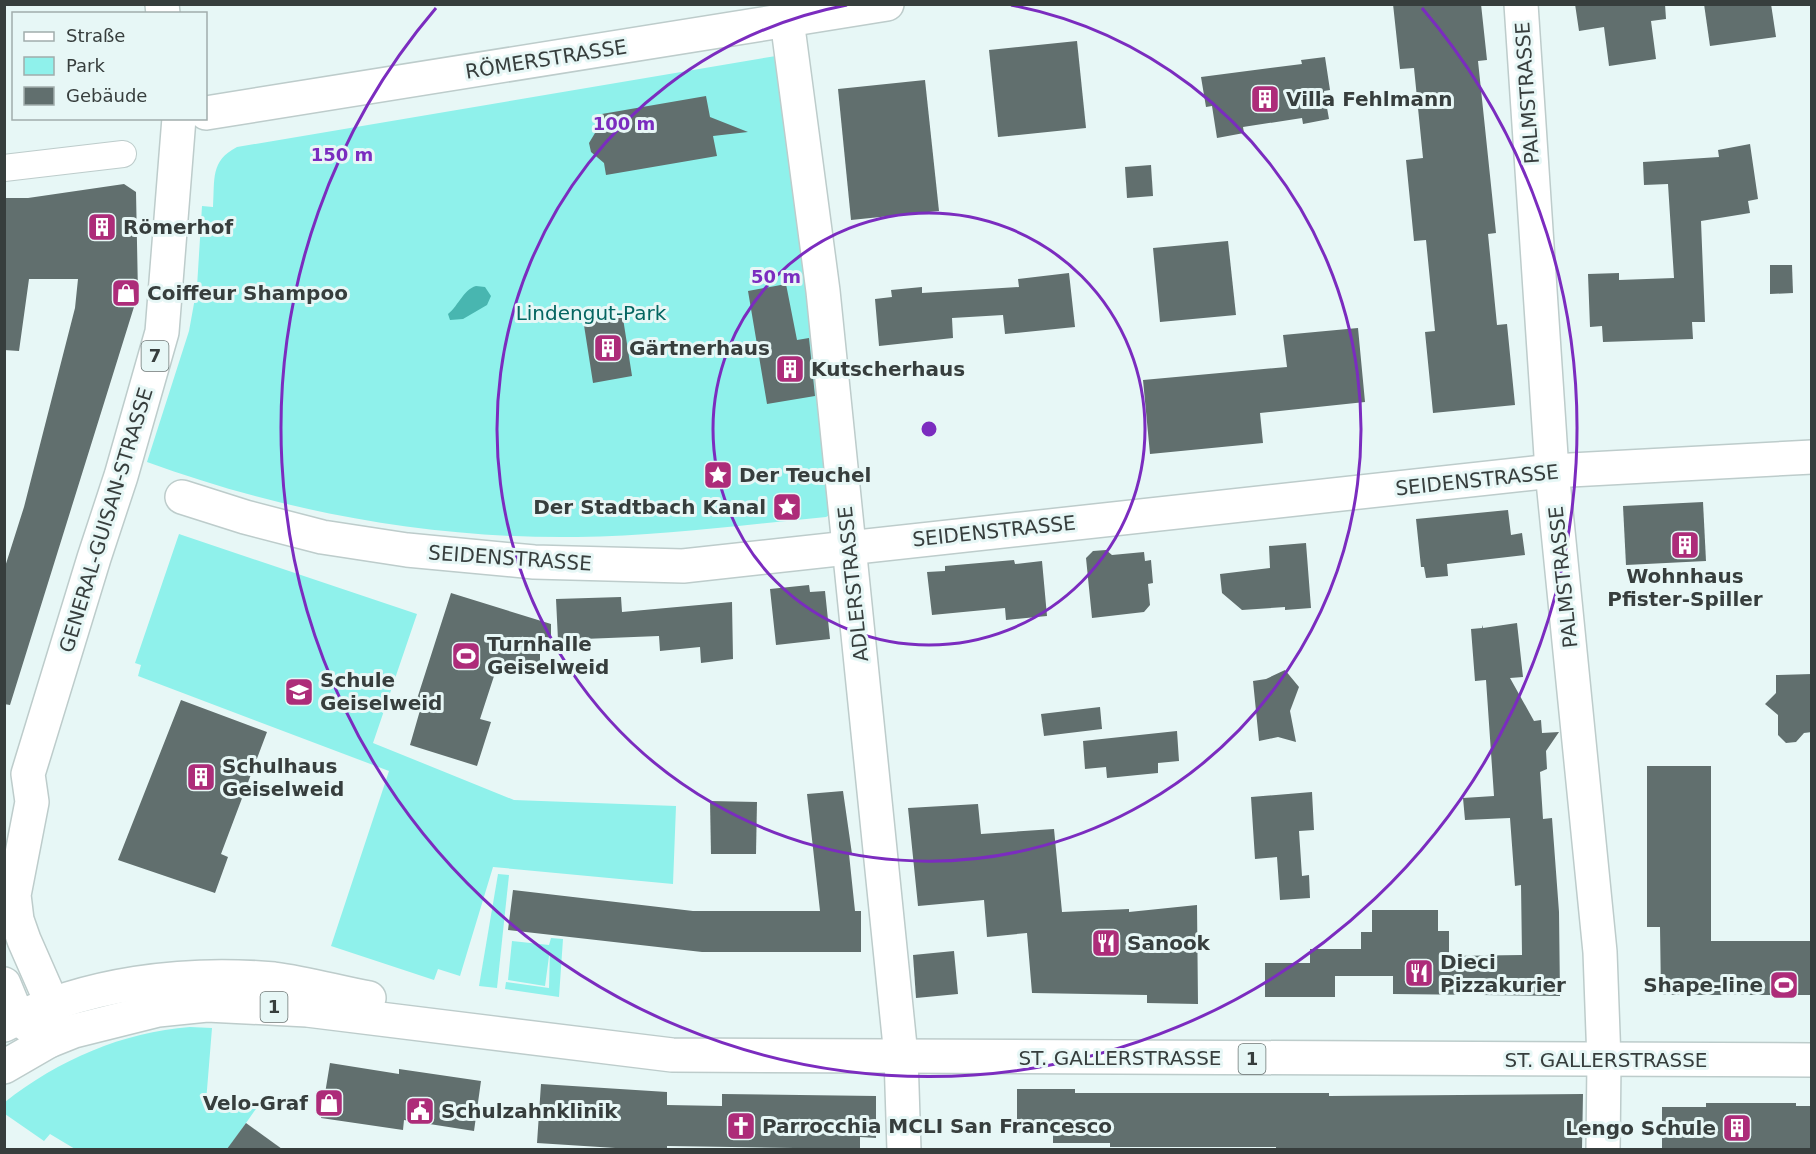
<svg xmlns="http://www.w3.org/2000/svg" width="1816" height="1154" viewBox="0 0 1816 1154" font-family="'DejaVu Sans',sans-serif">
	<rect width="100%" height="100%" fill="#e7f7f6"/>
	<g fill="#8ff1eb">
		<path d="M776,56L791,100L835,512L826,517C743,525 660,536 577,537C431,539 284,512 147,462L189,331L197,287L202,206L213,207C215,179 210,161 237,147Z"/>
		<polygon points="179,534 417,614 373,743 514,800 676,806 673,884 493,867 460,976 438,969 434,980 331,946 389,771 138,676 141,665 135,663"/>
		<polygon points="498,874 509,875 497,988 479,986"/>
		<polygon points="551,938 563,939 559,997 505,989 506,982 549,988 550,949 545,986 508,980 512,941 549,945"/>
		<path d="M190,1027L212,1028L206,1102L258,1106L227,1150L75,1149L50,1134L44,1141L5,1114V1102C58,1060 123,1032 190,1027Z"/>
	</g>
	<path fill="#48b6b0" d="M476,286L485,287L491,296L487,305L463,319L450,320L448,314C459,305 463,290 476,286Z"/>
	<g fill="#616f6e">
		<polygon points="1393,4 1481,4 1487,60 1478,61 1496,233 1488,234 1497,325 1507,324 1515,405 1433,413 1425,332 1435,331 1426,240 1414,241 1406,160 1423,158 1414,68 1400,69"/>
		<polygon points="1575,4 1665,4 1666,19 1651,21 1656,59 1609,66 1604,27 1579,31"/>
		<polygon points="1704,4 1771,4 1776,37 1710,46"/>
		<polygon points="1077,41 1086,128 998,137 989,50"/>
		<polygon points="1325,57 1330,90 1324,91 1329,119 1303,124 1302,118 1243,127 1244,133 1217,138 1212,106 1206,107 1201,77 1302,64 1301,60"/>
		<polygon points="925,80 939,211 851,220 838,89"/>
		<polygon points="706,96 710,117 748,132 713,136 717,156 606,175 604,163 591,152 589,143 598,128 596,115"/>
		<polygon points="1750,144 1758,199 1748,201 1750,213 1701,221 1705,322 1692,322 1693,339 1603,342 1602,326 1590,327 1588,274 1619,273 1619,280 1674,278 1668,184 1644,185 1643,162 1719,157 1718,150"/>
		<polygon points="1151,165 1153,196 1127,198 1125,167"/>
		<polygon points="124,184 136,192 138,294 10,705 4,704 4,570 24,507 75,308 78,279 29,279 19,351 4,350 4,198 28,198"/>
		<polygon points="1228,241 1236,315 1160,322 1153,248"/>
		<polygon points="1770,265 1792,265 1793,293 1770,294"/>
		<polygon points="1069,273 1075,327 1005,334 1003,315 952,318 953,338 879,346 875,299 892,297 891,290 922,287 922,293 1019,287 1018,279"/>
		<polygon points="786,284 797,340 809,338 815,396 767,404 748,291"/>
		<polygon points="622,312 632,376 593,383 583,319"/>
		<polygon points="1358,328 1365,402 1260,413 1263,443 1150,454 1143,380 1287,367 1283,335"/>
		<polygon points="1703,502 1706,561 1626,565 1623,506"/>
		<polygon points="1508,510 1511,535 1522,533 1525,555 1447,564 1448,576 1426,578 1424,567 1421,567 1416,519"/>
		<polygon points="1306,543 1311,608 1285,610 1285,607 1242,610 1222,593 1220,574 1270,568 1269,546"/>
		<polygon points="1106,550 1112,555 1144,552 1145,561 1151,560 1153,583 1148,584 1150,605 1144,612 1092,618 1086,558 1093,551"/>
		<polygon points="1014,560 1015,564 1042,561 1047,616 1006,620 1005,608 932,615 927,572 945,571 945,566"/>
		<polygon points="809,585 810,592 825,591 830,639 776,645 770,589"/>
		<polygon points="451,593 551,624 551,650 540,650 540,672 495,673 480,719 491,722 477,766 410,745 423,700 417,699"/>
		<polygon points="621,597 622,612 732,602 733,659 701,663 700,647 660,651 659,636 558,640 556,599"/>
		<polygon points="1517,623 1523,677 1510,678 1534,721 1541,720 1542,733 1559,732 1546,751 1547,769 1540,772 1543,819 1552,818 1559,912 1560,996 1393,994 1393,976 1335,976 1335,997 1265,997 1265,963 1310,963 1310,949 1361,949 1361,932 1372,932 1372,910 1438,910 1438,931 1449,931 1449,956 1522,955 1521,885 1515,886 1510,818 1465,820 1463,798 1494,796 1486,680 1475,681 1471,629 1482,628 1482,625 1483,628"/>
		<polygon points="1285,670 1299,687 1290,711 1296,742 1278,737 1259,741 1253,681 1266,679"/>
		<polygon points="1812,674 1812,732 1804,733 1796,742 1786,743 1778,735 1778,715 1765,704 1776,693 1776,675"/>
		<polygon points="181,700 267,732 221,854 228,857 215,893 118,860"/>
		<polygon points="1100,707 1102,729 1044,736 1041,714"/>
		<polygon points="1177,731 1179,761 1158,763 1158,773 1107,778 1106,767 1085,769 1083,741"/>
		<polygon points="1647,766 1711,766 1711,941 1812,941 1812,995 1661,995 1660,927 1647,927"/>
		<polygon points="843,791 852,854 849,854 855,911 861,911 861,952 702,952 508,930 513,890 693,911 820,911 807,794"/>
		<polygon points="1312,792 1314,830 1299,831 1302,876 1309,875 1310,898 1280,900 1277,857 1255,859 1251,797"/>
		<polygon points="710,801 757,802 756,854 711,854"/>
		<polygon points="978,804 981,834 1054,829 1062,912 1129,909 1129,912 1197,905 1198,1004 1147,1003 1147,995 1032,993 1027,933 987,937 984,900 918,906 908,808"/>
		<polygon points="954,951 958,994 916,998 913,955"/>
		<polygon points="330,1063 399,1074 399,1069 481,1081 474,1131 404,1120 403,1130 321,1118"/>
		<polygon points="541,1084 667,1092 667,1105 722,1106 722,1094 876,1096 876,1138 860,1137 860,1149 667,1146 667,1149 631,1149 537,1143"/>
		<polygon points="1017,1089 1075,1089 1075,1093 1329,1093 1329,1096 1583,1094 1582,1149 1276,1149 1276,1147 1110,1147 1110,1143 1053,1143 1053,1133 1017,1133"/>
		<polygon points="1706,1103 1796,1103 1796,1106 1812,1106 1812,1149 1662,1149 1662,1107 1706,1107"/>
		<polygon points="246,1123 282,1149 227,1149"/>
	</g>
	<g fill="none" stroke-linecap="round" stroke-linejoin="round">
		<g stroke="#bdcccb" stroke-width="28">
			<polyline id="pedestrian" points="4,168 123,154"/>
		</g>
		<g stroke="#bdcccb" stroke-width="36">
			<g id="minor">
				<polyline points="1521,4 1552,471 1600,952 1604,1061 1603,1150"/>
				<polyline points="787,20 823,291 901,1056 904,1150"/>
				<polyline points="182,497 245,517 322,537 407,550 534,562 683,566 1552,471 1812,457"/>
			</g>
		</g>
		<g stroke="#bdcccb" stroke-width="36">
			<polyline id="secondary" points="206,113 887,4"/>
		</g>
		<g stroke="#bdcccb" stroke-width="36">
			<g id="primary">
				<polyline points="162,4 163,14"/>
				<polyline points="4,984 18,1018 35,1031"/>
				<path d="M4,1025C85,983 185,971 274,979C306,983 337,992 369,998"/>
				<polyline points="49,1041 53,1006 24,940 17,920 14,895 32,802 28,774 94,558 121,476 162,332 179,118"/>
				<polyline points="4,1067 49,1041 74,1031 158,1010 207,1005 307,1010 672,1055 1812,1060"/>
			</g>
		</g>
		<use href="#pedestrian" stroke="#fff" stroke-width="26"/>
		<use href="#minor" stroke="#fff" stroke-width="33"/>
		<use href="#secondary" stroke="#fff" stroke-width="33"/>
		<use href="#primary" stroke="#fff" stroke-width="33"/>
	</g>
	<g fill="none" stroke="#7b2cbf" stroke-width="3">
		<circle cx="929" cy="429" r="216"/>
		<path d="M1011 5A432 432 0 1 1 847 5"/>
		<path d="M1422 8A648 648 0 1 1 436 8"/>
	</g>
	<defs>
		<g id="building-square" transform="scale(1.5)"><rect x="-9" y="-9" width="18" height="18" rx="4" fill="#ad2c79" stroke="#e7f7f6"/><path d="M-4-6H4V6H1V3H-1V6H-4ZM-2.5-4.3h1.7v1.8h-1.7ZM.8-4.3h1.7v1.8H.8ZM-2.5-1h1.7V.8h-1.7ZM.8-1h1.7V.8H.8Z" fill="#fff"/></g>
		<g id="shop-square" transform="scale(1.5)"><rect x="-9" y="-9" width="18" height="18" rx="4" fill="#ad2c79" stroke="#e7f7f6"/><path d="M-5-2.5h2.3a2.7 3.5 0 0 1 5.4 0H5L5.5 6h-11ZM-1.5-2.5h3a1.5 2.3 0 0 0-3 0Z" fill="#fff"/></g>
		<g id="sight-square" transform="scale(1.5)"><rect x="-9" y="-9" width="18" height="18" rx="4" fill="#ad2c79" stroke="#e7f7f6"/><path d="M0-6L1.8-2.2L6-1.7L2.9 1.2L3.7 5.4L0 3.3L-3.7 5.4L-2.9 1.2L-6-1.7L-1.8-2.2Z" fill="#fff"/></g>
		<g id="stadium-square" transform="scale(1.5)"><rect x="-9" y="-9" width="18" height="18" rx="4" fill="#ad2c79" stroke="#e7f7f6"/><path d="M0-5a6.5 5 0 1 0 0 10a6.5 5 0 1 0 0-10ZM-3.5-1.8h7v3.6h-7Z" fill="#fff"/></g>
		<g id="school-square" transform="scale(1.5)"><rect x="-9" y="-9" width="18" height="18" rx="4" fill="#ad2c79" stroke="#e7f7f6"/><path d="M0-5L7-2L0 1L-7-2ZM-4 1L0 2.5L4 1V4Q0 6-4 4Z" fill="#fff"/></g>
		<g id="restaurant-square" transform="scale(1.5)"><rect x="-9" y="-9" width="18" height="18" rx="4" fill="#ad2c79" stroke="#e7f7f6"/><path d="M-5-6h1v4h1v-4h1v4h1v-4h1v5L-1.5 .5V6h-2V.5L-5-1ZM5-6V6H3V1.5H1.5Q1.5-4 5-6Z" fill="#fff"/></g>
		<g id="civic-square" transform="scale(1.5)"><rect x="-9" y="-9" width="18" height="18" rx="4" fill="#ad2c79" stroke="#e7f7f6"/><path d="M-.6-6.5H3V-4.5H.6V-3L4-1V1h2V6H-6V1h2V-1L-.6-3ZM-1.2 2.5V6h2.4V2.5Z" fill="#fff"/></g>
		<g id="church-square" transform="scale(1.5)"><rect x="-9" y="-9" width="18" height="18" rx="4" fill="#ad2c79" stroke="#e7f7f6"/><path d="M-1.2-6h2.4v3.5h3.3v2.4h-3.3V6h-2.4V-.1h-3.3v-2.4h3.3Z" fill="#fff"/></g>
	</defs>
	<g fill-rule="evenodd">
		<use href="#building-square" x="1265" y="99"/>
		<use href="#building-square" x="102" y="227"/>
		<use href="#shop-square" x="126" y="293"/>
		<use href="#building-square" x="608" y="348"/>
		<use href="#building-square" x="790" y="369"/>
		<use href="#sight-square" x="718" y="475"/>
		<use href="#sight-square" x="787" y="507"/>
		<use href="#building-square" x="1685" y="545"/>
		<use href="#stadium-square" x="466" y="656"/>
		<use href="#school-square" x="299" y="692"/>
		<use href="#building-square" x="201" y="777"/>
		<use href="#restaurant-square" x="1106" y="943"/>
		<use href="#restaurant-square" x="1419" y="973"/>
		<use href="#stadium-square" x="1784" y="985"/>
		<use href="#shop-square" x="329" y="1103"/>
		<use href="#civic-square" x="420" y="1111"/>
		<use href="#church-square" x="741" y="1126"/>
		<use href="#building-square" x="1737" y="1128"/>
	</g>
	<g text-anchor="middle" stroke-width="6" stroke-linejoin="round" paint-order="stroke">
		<g fill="#e7f7f6" stroke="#6c7674" stroke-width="1.5">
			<rect x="141.5" y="341" width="27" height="30" rx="4.5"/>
			<rect x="260.5" y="992" width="27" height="30" rx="4.5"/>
			<rect x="1238.5" y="1044" width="27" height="30" rx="4.5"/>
		</g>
		<g font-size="18" font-weight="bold" fill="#373e3d">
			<text x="155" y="362">7</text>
			<text x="274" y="1013">1</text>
			<text x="1252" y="1065">1</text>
		</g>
		<g font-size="20" fill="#373e3d" stroke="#e7f7f6">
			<text transform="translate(546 59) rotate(-9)" y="7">RÖMERSTRASSE</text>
			<text transform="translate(1527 93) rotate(-94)" y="7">PALMSTRASSE</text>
			<text transform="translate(1477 480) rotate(-6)" y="7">SEIDENSTRASSE</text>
			<text transform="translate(106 520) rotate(-73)" y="7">GENERAL-GUISAN-STRASSE</text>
			<text transform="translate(994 531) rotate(-6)" y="7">SEIDENSTRASSE</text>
			<text transform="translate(510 558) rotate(4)" y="7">SEIDENSTRASSE</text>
			<text transform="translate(1563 577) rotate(-96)" y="7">PALMSTRASSE</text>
			<text transform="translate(853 584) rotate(-96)" y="7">ADLERSTRASSE</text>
			<text x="1120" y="1065">ST. GALLERSTRASSE</text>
			<text x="1606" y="1067">ST. GALLERSTRASSE</text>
		</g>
		<g font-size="20" font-weight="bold" fill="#373e3d" stroke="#e7f7f6" text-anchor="start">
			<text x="1286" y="106">Villa Fehlmann</text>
			<text x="123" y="234">Römerhof</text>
			<text x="147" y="300">Coiffeur Shampoo</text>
			<text x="629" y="355">Gärtnerhaus</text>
			<text x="811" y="376">Kutscherhaus</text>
			<text x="739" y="482">Der Teuchel</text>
			<text x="766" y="514" text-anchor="end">Der Stadtbach Kanal</text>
			<text x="1685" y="583" text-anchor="middle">Wohnhaus<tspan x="1685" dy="23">Pfister-Spiller</tspan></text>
			<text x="487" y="651">Turnhalle<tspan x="487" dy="23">Geiselweid</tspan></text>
			<text x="320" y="687">Schule<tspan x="320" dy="23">Geiselweid</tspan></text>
			<text x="222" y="773">Schulhaus<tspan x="222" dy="23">Geiselweid</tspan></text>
			<text x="1127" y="950">Sanook</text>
			<text x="1440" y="969">Dieci<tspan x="1440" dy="23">Pizzakurier</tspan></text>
			<text x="1763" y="992" text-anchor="end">Shape-line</text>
			<text x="308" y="1110" text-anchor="end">Velo-Graf</text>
			<text x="441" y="1118">Schulzahnklinik</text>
			<text x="762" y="1133">Parrocchia MCLI San Francesco</text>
			<text x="1716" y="1135" text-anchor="end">Lengo Schule</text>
		</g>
		<g font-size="20" fill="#046561" stroke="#e7f7f6">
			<text x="591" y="320">Lindengut-Park</text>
		</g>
	</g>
	<circle cx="929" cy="429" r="9" fill="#7b2cbf" stroke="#e7f7f6" stroke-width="3"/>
	<g font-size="18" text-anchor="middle" font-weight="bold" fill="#7b2cbf" stroke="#e7f7f6" stroke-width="6" stroke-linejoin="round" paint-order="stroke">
		<text x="624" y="130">100 m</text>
		<text x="342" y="161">150 m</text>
		<text x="776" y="283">50 m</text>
	</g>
	<rect width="1816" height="1154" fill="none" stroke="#373e3d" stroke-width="12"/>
	<rect x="12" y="12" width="195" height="108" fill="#e7f7f6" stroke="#a1adac" stroke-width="1.5"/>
	<rect x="24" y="32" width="30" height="9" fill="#ffffff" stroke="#a1adac" stroke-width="1.5"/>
	<text x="66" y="42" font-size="18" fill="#373e3d">Straße</text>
	<rect x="24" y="57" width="30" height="18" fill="#8ff1eb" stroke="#a1adac" stroke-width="1.5"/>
	<text x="66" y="72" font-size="18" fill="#373e3d">Park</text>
	<rect x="24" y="87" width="30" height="18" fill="#616f6e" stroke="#a1adac" stroke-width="1.5"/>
	<text x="66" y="102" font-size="18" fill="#373e3d">Gebäude</text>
</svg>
